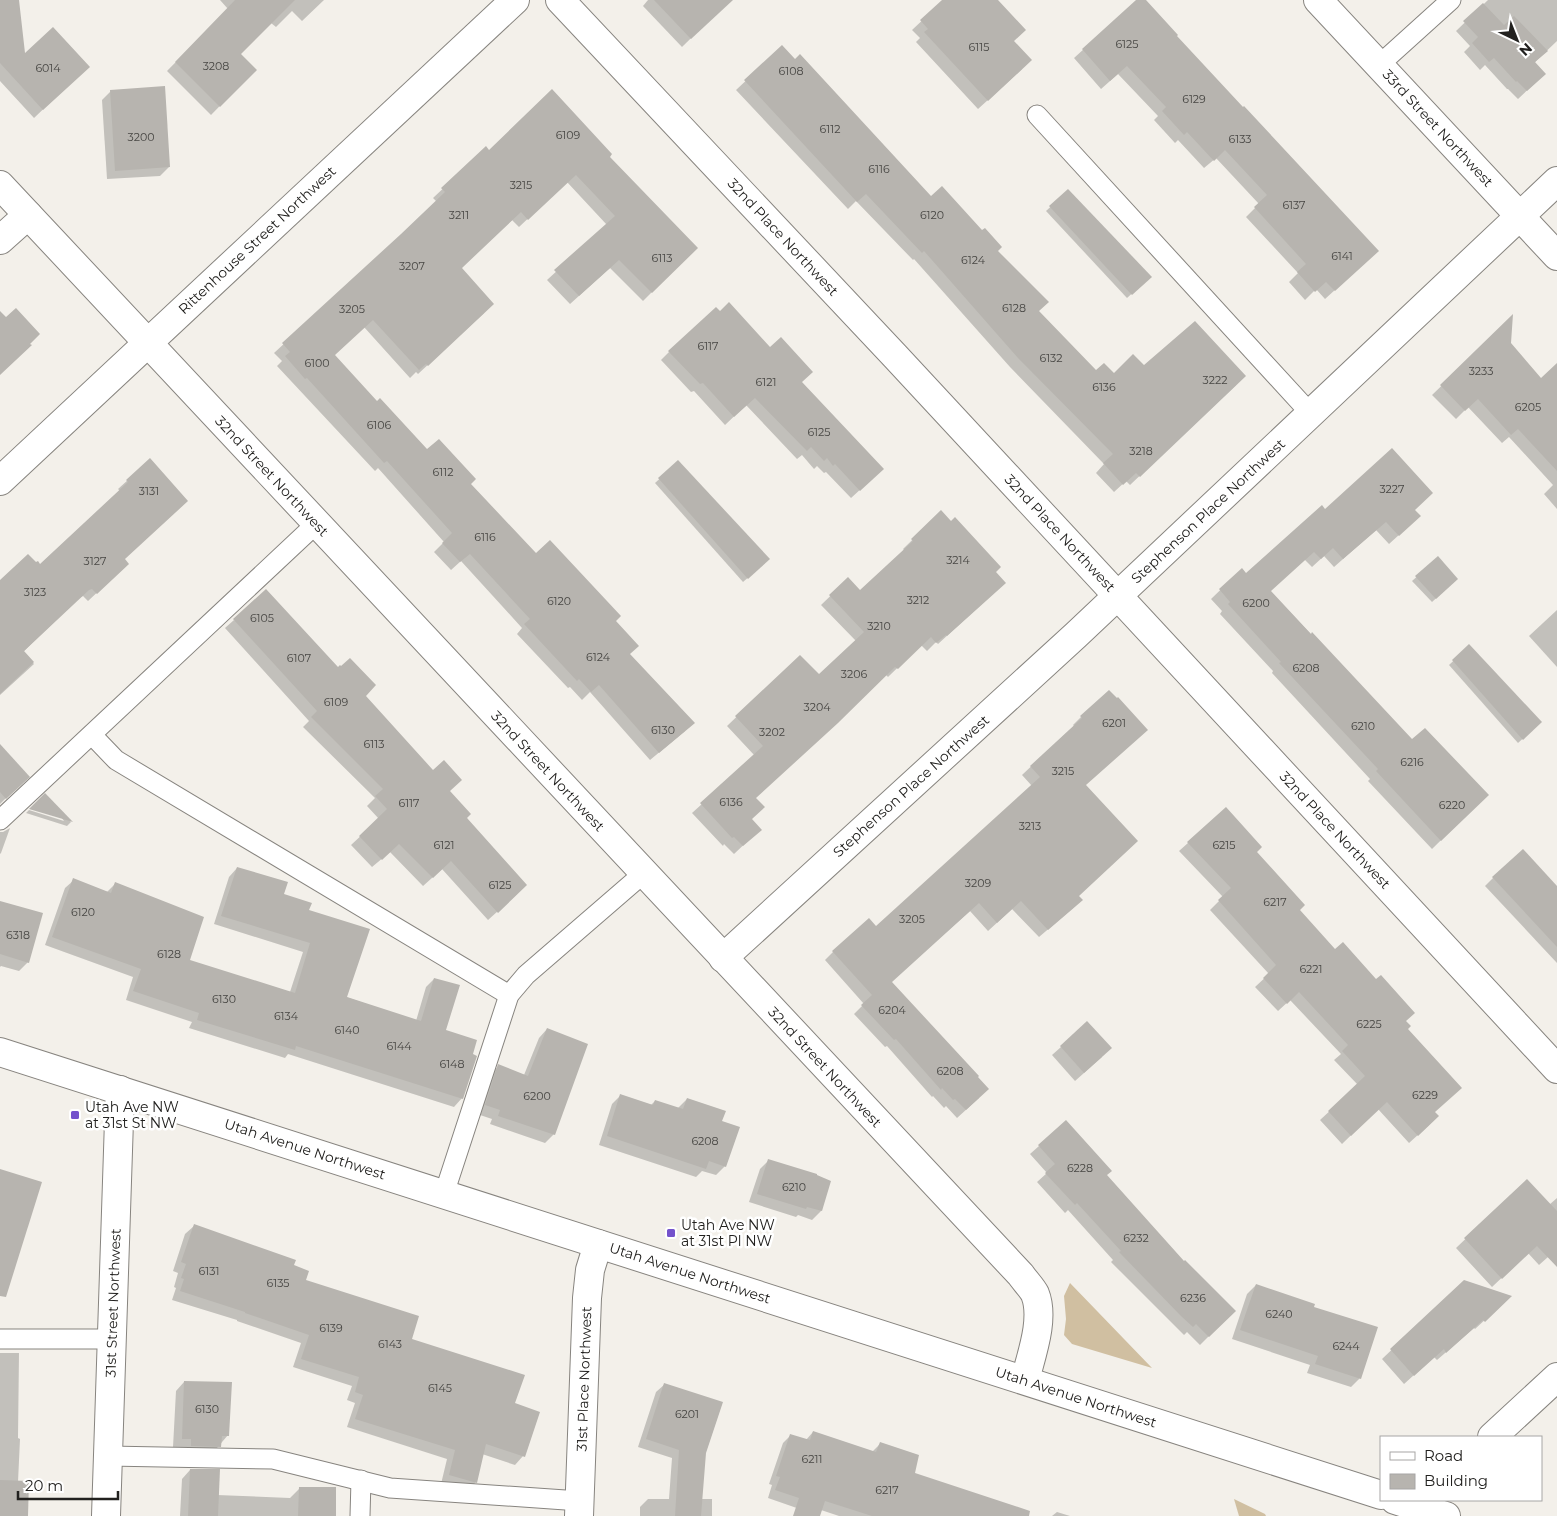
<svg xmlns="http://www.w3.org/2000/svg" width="1557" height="1516" viewBox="0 0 1557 1516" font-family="Montserrat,sans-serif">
	<rect width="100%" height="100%" fill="#f3f0ea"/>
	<g fill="#d0bfa1">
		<polygon points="1070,1283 1152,1368 1072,1344 1064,1335 1066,1319 1064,1296"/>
		<polygon points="1234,1499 1265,1514 1266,1516 1239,1516"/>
	</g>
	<g fill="#0003">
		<polygon points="0,0 16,0 24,55 79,75 34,118 0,81"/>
		<polygon points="220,0 324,0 302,21 292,11 276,27 271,23 239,54 255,70 211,115 167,71 228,9"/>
		<polygon points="648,0 730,0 682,47 643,6"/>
		<polygon points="944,0 997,0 1022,69 978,109 916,42 920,38 912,30"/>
		<polygon points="1138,0 1145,0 1368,260 1325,299 1316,289 1305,300 1289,282 1298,273 1246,217 1259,204 1216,158 1204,168 1178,140 1175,143 1154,120 1158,116 1118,74 1101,89 1074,58"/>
		<polygon points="1488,0 1557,0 1557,41 1534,63 1536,82 1518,99 1508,89 1507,89 1485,65 1480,70 1464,52 1470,46 1456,31"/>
		<polygon points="782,47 931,198 996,252 1038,311 1096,372 1114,374 1144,367 1236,385 1130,485 1126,481 1114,492 1096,473 1104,464 1010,367 914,259 913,260 856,201 848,209 736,90"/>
		<polygon points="111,91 169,167 160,176 107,179 102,100"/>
		<polygon points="486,148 489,151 608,157 696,248 643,301 610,268 570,304 547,280 607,225 567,182 519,227 512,220 460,268 484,313 418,374 416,372 410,378 364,327 334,355 377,403 427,451 470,484 535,555 614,622 628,654 685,731 650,760 590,692 582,700 570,687 568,688 517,634 522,628 461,561 451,570 434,552 444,542 378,468 375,471 277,366 282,361 274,353 402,235 437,202 433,198"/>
		<polygon points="1068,191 1150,277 1127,298 1046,211"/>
		<polygon points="1512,318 1510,343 1541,380 1557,365 1557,509 1544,494 1553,485 1509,437 1502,443 1468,407 1456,419 1432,395"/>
		<polygon points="669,352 801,382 874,477 851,498 826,472 824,473 817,466 814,469 802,455 797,459 746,405 725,425 694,391 691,392 661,360"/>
		<polygon points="150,460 119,572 88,601 83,596 79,598 23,652 34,664 0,695 0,581 40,565 120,491 118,489"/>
		<polygon points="678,462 765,563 743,582 655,483"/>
		<polygon points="1414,510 1411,524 1389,544 1376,530 1334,567 1324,556 1312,567 1304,559 1270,591 1412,741 1487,795 1432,849 1368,781 1370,779 1272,673 1273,671 1220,614 1222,611 1211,599 1242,569 1246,574 1325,511"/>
		<polygon points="941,512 994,572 996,591 938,644 936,642 927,651 921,645 888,677 886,675 755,798 751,819 751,838 734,854 724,844 723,846 692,813 755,756 727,726 800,656 819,676 856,641 821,605 848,579 860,592 905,551 903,549"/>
		<polygon points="1438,558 1457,579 1432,602 1412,581"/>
		<polygon points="1557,610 1557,667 1529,636"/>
		<polygon points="234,620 364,696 449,791 517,894 488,920 442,869 423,886 390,852 372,867 351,845 379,819 367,806 375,798 303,727 309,721 225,628"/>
		<polygon points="1469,646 1541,722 1518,743 1449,665"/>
		<polygon points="1109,692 1085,786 1078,897 1073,908 1039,937 1012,909 988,931 970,911 890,982 979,1098 957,1118 946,1106 944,1108 933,1096 932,1097 887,1046 885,1047 854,1014 864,1004 825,960 833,952 876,927 1032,786 1022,775 1074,726 1073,725 1081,717"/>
		<polygon points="0,746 28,776 0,804"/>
		<polygon points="45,795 71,822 67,826 26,813 29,810 64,821"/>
		<polygon points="1226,809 1255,852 1298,910 1335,951 1405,1022 1434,1113 1429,1125 1409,1143 1378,1109 1342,1144 1320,1120 1358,1085 1334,1060 1341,1054 1290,1000 1278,1011 1255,987 1269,974 1210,910 1223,897 1179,851"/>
		<polygon points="10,828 1,853 0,854 0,832 3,832"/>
		<polygon points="237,868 308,911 346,997 416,1021 426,987 434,979 445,1030 462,1098 454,1107 288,1054 285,1058 189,1028 192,1022 126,1000 133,977 45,945 65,888 74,880 107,892 115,884 188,961 290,992 303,952 214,924 229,877"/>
		<polygon points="1493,878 1557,887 1557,963 1485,886"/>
		<polygon points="0,902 28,962 19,971 1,966 0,967"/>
		<polygon points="547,1029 554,1134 545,1143 490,1124 492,1119 477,1114 490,1074 499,1066 524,1075 539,1038"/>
		<polygon points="1061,1047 1102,1057 1075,1081 1052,1055"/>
		<polygon points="620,1096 651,1105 655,1101 677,1109 687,1099 720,1122 725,1166 716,1175 702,1171 696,1177 599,1145 612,1104"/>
		<polygon points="1039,1146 1106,1176 1183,1263 1234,1311 1200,1345 1187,1332 1184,1335 1111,1262 1113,1260 1068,1210 1065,1213 1037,1182 1047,1173 1030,1154"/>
		<polygon points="769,1160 829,1182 821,1211 812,1220 798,1215 796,1217 749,1202 760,1169"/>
		<polygon points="1527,1180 1549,1205 1557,1198 1557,1249 1539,1265 1528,1253 1492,1287 1456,1248"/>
		<polygon points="194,1226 292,1266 305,1281 410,1340 513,1404 523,1456 515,1465 482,1454 476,1482 467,1491 441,1484 447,1459 347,1427 355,1403 347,1400 352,1386 293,1367 301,1343 237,1321 237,1320 172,1300 176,1288 174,1287 178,1273 173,1271 185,1234"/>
		<polygon points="1464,1281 1501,1305 1475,1329 1474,1328 1437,1360 1434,1357 1404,1384 1382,1359"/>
		<polygon points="1256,1285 1313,1307 1360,1378 1351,1387 1307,1373 1310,1365 1232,1339 1247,1294"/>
		<polygon points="0,1353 19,1353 18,1438 20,1439 18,1482 27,1516 0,1516"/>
		<polygon points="184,1382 228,1435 211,1455 182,1455 183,1447 173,1447 176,1391"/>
		<polygon points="665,1384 704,1453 701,1499 712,1499 712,1516 640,1516 640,1507 648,1499 669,1499 672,1458 638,1447 656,1392"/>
		<polygon points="813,1432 872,1452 880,1444 914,1473 991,1516 839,1516 818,1509 814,1514 768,1498 772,1485 769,1484 783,1443 791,1435 806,1440"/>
		<polygon points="190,1470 217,1495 290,1498 299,1489 335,1516 180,1516 182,1479"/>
		<polygon points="1057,1512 1070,1516 1052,1516"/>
	</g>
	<g fill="#b7b4af">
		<polygon points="0,0 19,0 25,53 53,27 90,67 43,110 0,63"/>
		<polygon points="235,0 295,0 241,54 257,70 220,107 175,62"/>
		<polygon points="654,0 733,0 691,39"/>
		<polygon points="942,0 998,0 1026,30 1014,41 1032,60 988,101 924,32 928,29 920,20"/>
		<polygon points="1136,0 1146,0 1178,35 1177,36 1243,107 1244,106 1379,251 1335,291 1326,282 1315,292 1297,272 1306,264 1254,207 1267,195 1225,150 1214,161 1187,132 1184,135 1162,111 1166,107 1127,66 1110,81 1082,49"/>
		<polygon points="1483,3 1504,25 1514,16 1548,51 1535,62 1546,74 1527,91 1517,81 1516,82 1494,58 1489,62 1472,43 1478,37 1463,21"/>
		<polygon points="782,45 795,59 800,54 931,196 942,186 982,230 985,228 1002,247 998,251 1049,302 1039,311 1096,370 1104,363 1114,373 1133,354 1144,365 1195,321 1246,376 1140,477 1136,473 1123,485 1103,463 1113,454 1018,358 924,251 922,253 866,194 857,202 744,80"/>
		<polygon points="165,86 170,167 115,171 110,90"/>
		<polygon points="552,89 612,154 610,157 698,248 652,293 619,260 579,296 554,270 615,216 576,175 528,220 521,212 462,268 494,304 428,366 426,364 419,370 373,320 335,355 377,401 380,398 427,449 439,439 476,479 471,484 536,553 550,540 621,616 616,621 639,646 630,654 695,723 659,753 599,685 591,692 579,679 577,681 524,624 530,619 470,554 460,562 442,543 452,533 387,461 384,463 307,378 305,379 285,356 290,352 282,343 401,234 445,192 441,188 486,146 489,150"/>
		<polygon points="1068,189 1152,277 1132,295 1049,206"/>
		<polygon points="729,302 770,347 781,337 813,372 802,382 884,469 860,491 835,464 833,466 827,458 824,461 811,447 807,451 755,398 734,417 703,383 700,384 668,351 716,307 720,311"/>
		<polygon points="16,308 40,334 30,344 32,345 0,375 0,311 6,317"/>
		<polygon points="1513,314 1511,343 1541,378 1557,363 1557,471 1518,429 1511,435 1478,399 1465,411 1440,385"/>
		<polygon points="1392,448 1433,493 1415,510 1421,516 1399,536 1386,522 1343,559 1333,548 1321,559 1314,552 1271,591 1311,634 1312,632 1412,739 1425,728 1489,795 1441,841 1376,771 1378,769 1279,663 1281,662 1228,604 1230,602 1219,589 1242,568 1246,573 1322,505 1325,509"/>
		<polygon points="150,458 188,501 125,559 129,564 97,594 92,589 89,590 24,651 34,662 0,694 0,580 28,554 36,562 38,561 40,564 128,482 126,480"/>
		<polygon points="678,460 770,559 748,579 658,478"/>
		<polygon points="941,510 951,521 955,517 1001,567 996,572 1006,583 947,636 946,635 936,643 931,637 898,669 895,667 838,723 756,798 765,807 752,819 762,830 743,846 734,837 732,838 700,803 763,746 735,716 800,655 819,674 864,632 829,595 848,577 860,590 913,541 911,539"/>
		<polygon points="1438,556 1458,579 1436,599 1415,576"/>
		<polygon points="266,589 338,667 340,665 341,666 350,658 376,685 366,696 433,770 444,760 462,780 450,791 471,814 467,818 527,885 498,913 451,861 433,878 399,844 382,860 359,836 387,809 375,796 383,789 311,717 317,711 233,619"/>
		<polygon points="1469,644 1542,722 1523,740 1452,660"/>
		<polygon points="1109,690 1117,698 1118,697 1148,730 1086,785 1138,841 1079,896 1083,900 1048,930 1021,901 997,923 979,903 892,982 979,1076 978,1077 989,1089 966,1110 955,1099 953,1100 942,1088 941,1090 896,1039 894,1040 861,1005 872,995 832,951 869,918 876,926 1040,777 1030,766 1082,718 1080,716"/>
		<polygon points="0,744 30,777 6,799 0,792"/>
		<polygon points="45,793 73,822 29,809"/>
		<polygon points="1226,807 1262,847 1257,852 1305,905 1300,910 1335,949 1343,942 1376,979 1381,975 1415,1013 1406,1021 1411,1026 1408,1029 1462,1088 1435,1112 1439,1116 1418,1136 1387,1102 1351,1136 1328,1111 1365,1076 1342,1051 1348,1045 1299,992 1287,1004 1263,978 1276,965 1218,900 1231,888 1187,842"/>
		<polygon points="1523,849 1557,886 1557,947 1492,877"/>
		<polygon points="237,867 288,882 284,894 312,903 309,910 370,929 347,997 421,1021 434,978 460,985 446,1030 477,1040 473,1054 477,1056 463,1099 296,1046 295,1050 197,1020 199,1013 133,991 141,969 52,937 73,878 111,893 115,882 204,917 190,960 295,993 310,943 221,916"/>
		<polygon points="0,901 43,913 29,963 0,954"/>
		<polygon points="1087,1021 1112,1048 1084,1073 1060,1046"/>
		<polygon points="547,1028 588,1044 555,1135 498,1116 500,1110 485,1105 498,1064 528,1076"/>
		<polygon points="620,1094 653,1105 655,1100 683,1109 687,1098 726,1111 722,1121 740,1127 726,1167 709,1161 706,1169 607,1136"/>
		<polygon points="1066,1120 1112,1171 1107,1175 1184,1261 1185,1260 1236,1311 1209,1337 1196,1324 1193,1327 1181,1316 1119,1252 1121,1251 1077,1203 1075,1205 1045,1173 1055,1164 1038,1145"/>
		<polygon points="768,1159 817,1174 817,1175 831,1181 822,1211 807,1207 806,1209 757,1194"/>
		<polygon points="0,1169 42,1182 6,1297 0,1296"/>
		<polygon points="1527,1179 1557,1211 1557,1267 1537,1246 1502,1279 1464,1238"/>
		<polygon points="194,1224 296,1260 294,1265 309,1271 306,1280 419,1316 412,1339 525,1375 515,1403 540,1412 525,1457 486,1444 477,1483 449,1475 455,1450 355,1419 363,1395 355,1392 359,1377 301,1359 309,1335 245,1313 245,1312 180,1291 184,1279 181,1278 186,1264 181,1262"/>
		<polygon points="1464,1280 1512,1296 1485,1322 1483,1320 1446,1353 1444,1349 1414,1376 1390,1349"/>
		<polygon points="1256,1284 1315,1304 1314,1307 1378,1327 1361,1379 1315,1364 1318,1356 1240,1330"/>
		<polygon points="184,1381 232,1382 229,1436 222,1436 221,1447 191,1446 191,1439 182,1439"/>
		<polygon points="664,1383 723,1402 706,1453 701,1516 675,1516 679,1450 646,1439"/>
		<polygon points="813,1431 876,1452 880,1442 919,1455 915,1473 1030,1511 1029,1516 872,1516 825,1501 820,1516 793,1516 799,1498 775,1490 780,1477 776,1476 790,1434 810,1440"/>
		<polygon points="190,1469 220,1469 218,1516 188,1516"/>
		<polygon points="0,1480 29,1481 28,1516 0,1516"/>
		<polygon points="299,1487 336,1487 336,1516 298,1516"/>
	</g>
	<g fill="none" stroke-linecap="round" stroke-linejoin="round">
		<g stroke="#87847f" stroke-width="21">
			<g id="service">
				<polyline points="1379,65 1451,0"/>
				<polyline points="1037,115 1311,414"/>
				<polyline points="92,735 116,760 509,995"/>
				<polyline points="0,820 317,523"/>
				<polyline points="444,1194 509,995 526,975 644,873"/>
				<polyline points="0,1339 112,1339"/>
				<polyline points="108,1456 273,1459 390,1488 580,1501"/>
				<polyline points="360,1516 361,1480"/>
			</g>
		</g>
		<g stroke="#87847f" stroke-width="30">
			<g id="minor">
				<polyline points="560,0 895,356 1557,1069"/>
				<polyline points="1318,0 1557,256"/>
				<path d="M0,185L1021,1275C1025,1281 1032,1288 1035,1294C1045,1319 1031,1356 1025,1380"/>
				<polyline points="0,240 28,215"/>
				<polyline points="0,481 515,0"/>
				<polyline points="723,958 1076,635 1557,181"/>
				<polyline points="1492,1437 1557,1377"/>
				<polyline points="106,1516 120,1090"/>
				<polyline points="579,1516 587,1298 590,1270 598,1244"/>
			</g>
		</g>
		<g stroke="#87847f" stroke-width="30">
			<g id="tertiary">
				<polyline points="0,1052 1381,1495"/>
				<polyline points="1395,1500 1446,1516"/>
			</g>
		</g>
		<use href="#service" stroke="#fff" stroke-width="19"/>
		<use href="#minor" stroke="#fff" stroke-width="28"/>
		<use href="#tertiary" stroke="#fff" stroke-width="28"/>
	</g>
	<g fill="#7452cc" stroke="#fff" stroke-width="2">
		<rect x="70" y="1110" width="10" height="10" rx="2.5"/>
		<rect x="666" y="1228" width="10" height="10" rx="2.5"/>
	</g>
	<g text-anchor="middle" stroke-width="5" stroke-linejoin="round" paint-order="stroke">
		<g font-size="11" fill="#474643">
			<text x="1127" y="48">6125</text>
			<text x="979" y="51">6115</text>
			<text x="216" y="70">3208</text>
			<text x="48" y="72">6014</text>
			<text x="791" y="75">6108</text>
			<text x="1194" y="103">6129</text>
			<text x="830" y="133">6112</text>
			<text x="568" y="139">6109</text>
			<text x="141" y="141">3200</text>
			<text x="1240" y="143">6133</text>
			<text x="879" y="173">6116</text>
			<text x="521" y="189">3215</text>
			<text x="1294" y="209">6137</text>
			<text x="459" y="219">3211</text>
			<text x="932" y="219">6120</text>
			<text x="1342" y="260">6141</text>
			<text x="662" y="262">6113</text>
			<text x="973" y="264">6124</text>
			<text x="412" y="270">3207</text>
			<text x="1014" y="312">6128</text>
			<text x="352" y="313">3205</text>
			<text x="708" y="350">6117</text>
			<text x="1051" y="362">6132</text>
			<text x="317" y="367">6100</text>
			<text x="1481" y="375">3233</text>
			<text x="1215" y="384">3222</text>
			<text x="766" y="386">6121</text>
			<text x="1104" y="391">6136</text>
			<text x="1528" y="411">6205</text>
			<text x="379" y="429">6106</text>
			<text x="819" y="436">6125</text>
			<text x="1141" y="455">3218</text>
			<text x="443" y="476">6112</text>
			<text x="1392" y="493">3227</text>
			<text x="149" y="495">3131</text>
			<text x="485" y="541">6116</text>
			<text x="958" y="564">3214</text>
			<text x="95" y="565">3127</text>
			<text x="35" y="596">3123</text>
			<text x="918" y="604">3212</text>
			<text x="559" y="605">6120</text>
			<text x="1256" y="607">6200</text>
			<text x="262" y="622">6105</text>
			<text x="879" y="630">3210</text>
			<text x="598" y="661">6124</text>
			<text x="299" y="662">6107</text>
			<text x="1306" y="672">6208</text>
			<text x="854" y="678">3206</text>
			<text x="336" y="706">6109</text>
			<text x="817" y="711">3204</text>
			<text x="1114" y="727">6201</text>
			<text x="1363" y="730">6210</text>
			<text x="663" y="734">6130</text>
			<text x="772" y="736">3202</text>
			<text x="374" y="748">6113</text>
			<text x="1412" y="766">6216</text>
			<text x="1063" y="775">3215</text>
			<text x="731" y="806">6136</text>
			<text x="409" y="807">6117</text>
			<text x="1452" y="809">6220</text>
			<text x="1030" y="830">3213</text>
			<text x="444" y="849">6121</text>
			<text x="1224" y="849">6215</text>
			<text x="978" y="887">3209</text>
			<text x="500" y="889">6125</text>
			<text x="1275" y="906">6217</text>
			<text x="83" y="916">6120</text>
			<text x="912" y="923">3205</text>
			<text x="18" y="939">6318</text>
			<text x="169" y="958">6128</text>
			<text x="1311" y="973">6221</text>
			<text x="224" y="1003">6130</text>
			<text x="892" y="1014">6204</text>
			<text x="286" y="1020">6134</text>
			<text x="1369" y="1028">6225</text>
			<text x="347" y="1034">6140</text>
			<text x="399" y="1050">6144</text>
			<text x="452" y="1068">6148</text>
			<text x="950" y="1075">6208</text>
			<text x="1425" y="1099">6229</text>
			<text x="537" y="1100">6200</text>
			<text x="705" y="1145">6208</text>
			<text x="1080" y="1172">6228</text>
			<text x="794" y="1191">6210</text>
			<text x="1136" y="1242">6232</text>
			<text x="209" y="1275">6131</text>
			<text x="278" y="1287">6135</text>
			<text x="1193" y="1302">6236</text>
			<text x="1279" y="1318">6240</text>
			<text x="331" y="1332">6139</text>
			<text x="390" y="1348">6143</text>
			<text x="1346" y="1350">6244</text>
			<text x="440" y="1392">6145</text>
			<text x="207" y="1413">6130</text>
			<text x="687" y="1418">6201</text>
			<text x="812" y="1463">6211</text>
			<text x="887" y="1494">6217</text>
		</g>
		<g font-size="14" fill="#22211f" stroke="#fff">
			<text transform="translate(1438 128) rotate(47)" y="5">33rd Street Northwest</text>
			<text transform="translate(783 237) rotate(47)" y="5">32nd Place Northwest</text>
			<text transform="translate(257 240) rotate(-43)" y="5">Rittenhouse Street Northwest</text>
			<text transform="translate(272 476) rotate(47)" y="5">32nd Street Northwest</text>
			<text transform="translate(1208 511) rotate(-43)" y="5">Stephenson Place Northwest</text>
			<text transform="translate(1060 533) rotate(47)" y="5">32nd Place Northwest</text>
			<text transform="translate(548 771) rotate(47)" y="5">32nd Street Northwest</text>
			<text transform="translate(911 786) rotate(-42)" y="5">Stephenson Place Northwest</text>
			<text transform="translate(1335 830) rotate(47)" y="5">32nd Place Northwest</text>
			<text transform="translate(825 1067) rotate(47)" y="5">32nd Street Northwest</text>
			<text transform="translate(305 1149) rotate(18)" y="5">Utah Avenue Northwest</text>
			<text transform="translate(690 1273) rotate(18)" y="5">Utah Avenue Northwest</text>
			<text transform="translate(113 1303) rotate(-88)" y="5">31st Street Northwest</text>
			<text transform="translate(584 1379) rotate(-88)" y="5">31st Place Northwest</text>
			<text transform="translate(1076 1397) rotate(18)" y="5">Utah Avenue Northwest</text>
		</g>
		<g font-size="14" fill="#22211f" stroke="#fff" text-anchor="start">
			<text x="85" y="1112">Utah Ave NW<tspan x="85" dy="16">at 31st St NW</tspan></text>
			<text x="681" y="1230">Utah Ave NW<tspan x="681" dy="16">at 31st Pl NW</tspan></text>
		</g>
	</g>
	<rect x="1380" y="1436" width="162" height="65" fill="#ffffff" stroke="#a7a6a5"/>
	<rect x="1390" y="1452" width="25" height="8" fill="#ffffff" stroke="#a7a6a5"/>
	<text x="1424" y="1461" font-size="15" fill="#22211f">Road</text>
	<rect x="1390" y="1474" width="25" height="15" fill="#b7b4af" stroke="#a7a6a5"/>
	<text x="1424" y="1486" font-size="15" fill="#22211f">Building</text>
	<g transform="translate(1517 40) rotate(137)" stroke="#ffffff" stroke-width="4" paint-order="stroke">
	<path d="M0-4L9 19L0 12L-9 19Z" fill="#22211f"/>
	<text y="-8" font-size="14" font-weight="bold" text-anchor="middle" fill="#22211f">N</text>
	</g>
	<path d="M18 1491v8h100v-8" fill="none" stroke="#22211f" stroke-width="2.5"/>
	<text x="25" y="1491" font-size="15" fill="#22211f" stroke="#ffffff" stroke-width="4" paint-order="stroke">20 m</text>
</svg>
